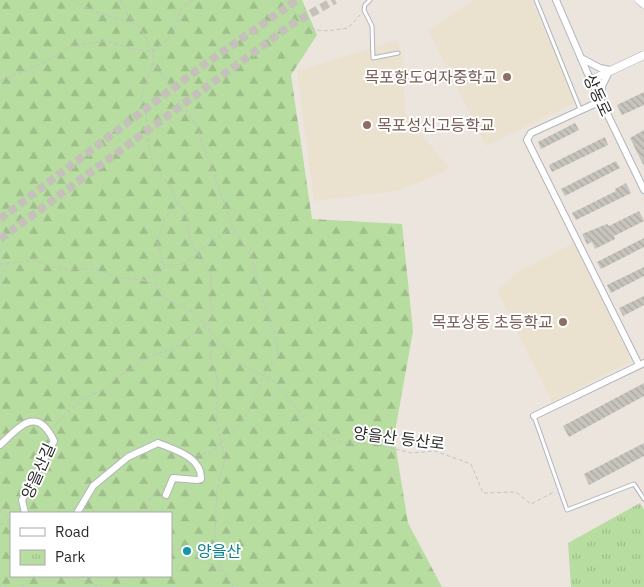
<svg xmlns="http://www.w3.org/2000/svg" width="644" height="587" viewBox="0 0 644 587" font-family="'IBM Plex Sans','Noto Sans KR',sans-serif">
	<defs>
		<pattern id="forest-firs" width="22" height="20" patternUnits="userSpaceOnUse" patternTransform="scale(1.25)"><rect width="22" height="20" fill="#b7dda0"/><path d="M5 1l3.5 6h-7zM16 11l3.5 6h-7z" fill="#9ebe8a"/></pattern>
		<pattern id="park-tufts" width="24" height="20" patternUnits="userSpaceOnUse" patternTransform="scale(1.25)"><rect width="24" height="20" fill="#b7dda0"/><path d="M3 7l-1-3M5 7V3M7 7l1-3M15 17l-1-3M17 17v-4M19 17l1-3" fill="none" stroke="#9ebe8a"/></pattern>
		<pattern id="building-back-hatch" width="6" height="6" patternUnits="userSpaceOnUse" patternTransform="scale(1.25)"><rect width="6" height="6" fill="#c7c3bd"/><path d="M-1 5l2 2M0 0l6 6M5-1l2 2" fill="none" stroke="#aba8a3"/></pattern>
	</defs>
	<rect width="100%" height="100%" fill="#ebe5de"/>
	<g fill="#ebe1cf">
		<polygon points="473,0 532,0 575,103 486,146 428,30"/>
		<polygon points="398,40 403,60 405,114 448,167 442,173 396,191 314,201 297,71"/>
		<polygon points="574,243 628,354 629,362 552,402 497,291 519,271"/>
	</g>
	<path fill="url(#forest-firs)" fill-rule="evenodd" d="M0,0H302L317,35L291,75L312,219L402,224L413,331L394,437L408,523L442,587H0ZM11,513H171V576H11Z"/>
	<polygon fill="url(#park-tufts)" points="640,503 644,510 644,587 571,587 568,543"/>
	<g fill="url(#building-back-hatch)">
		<polygon points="644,92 644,105 622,115 617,105"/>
		<polygon points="575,123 579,130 541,149 538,142"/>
		<polygon points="644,130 644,166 630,138"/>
		<polygon points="605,137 608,145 552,172 549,165"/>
		<polygon points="616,161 620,168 565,196 561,189"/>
		<polygon points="626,183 631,193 576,220 572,213 616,191 615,189"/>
		<polygon points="639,211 644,221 614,236 615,239 595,249 592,242 587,244 582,234 607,224 609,226"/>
		<polygon points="644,238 644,247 601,269 597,262"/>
		<polygon points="644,267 644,276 611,293 607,285"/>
		<polygon points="644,296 644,305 623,316 619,308"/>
		<polygon points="644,383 644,396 569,437 563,426"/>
		<polygon points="644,443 644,456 589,485 584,474"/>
	</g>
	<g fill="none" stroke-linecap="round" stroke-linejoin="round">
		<g stroke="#c5c0ba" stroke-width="8" stroke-dasharray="8 4" stroke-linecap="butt">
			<polyline points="0,219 205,64 297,0"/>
			<polyline points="0,239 292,24 335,0"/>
		</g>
		<g stroke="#b2b5bd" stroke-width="5">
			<g id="service">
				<polyline points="370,0 365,5 364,10 372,26 373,58 398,53"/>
				<polyline points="536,0 580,109"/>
				<polyline points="534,416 567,510 634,484 644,499"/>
			</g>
		</g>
		<g stroke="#b2b5bd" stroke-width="8">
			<g id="minor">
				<polyline points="556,0 587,72 644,190"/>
				<polyline points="581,58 600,68 610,70 602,86 601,100"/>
				<polyline points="601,101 531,133 527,140 639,365"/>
				<polyline points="534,416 644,363"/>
				<path d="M0,445C20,426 37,405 54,441L22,500L25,513"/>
				<path d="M77,513L93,486L128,457L158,443C175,450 202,457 201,479L197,480L173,478L166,495"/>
			</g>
		</g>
		<g stroke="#b2b5bd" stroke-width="9">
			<g id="tertiary">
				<polyline points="639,0 644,4"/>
				<polyline points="591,80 644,55"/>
			</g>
		</g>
		<g stroke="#c4c4c4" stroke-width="1" stroke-dasharray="4 2.5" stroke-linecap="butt">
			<polyline points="73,0 95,12 133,23"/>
			<polyline points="120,0 133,23 140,27 153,51 153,62 196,125 233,227 253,259 256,278 277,342 277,358 264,375 248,413 234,431 211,452 198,456"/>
			<path d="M284,0C311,29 307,35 348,28L360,15"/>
			<polyline points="0,81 43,63 72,46 107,41 132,49 153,51 174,34 181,7 194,0"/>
			<polyline points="0,264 35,261 62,269 94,269 121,278 142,280 158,274 165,267 186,263 197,252 233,227"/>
			<polyline points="164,265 157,241 165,218 177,204"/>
			<polyline points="0,278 8,263"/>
			<polyline points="142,280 157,285 166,299 195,313 237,362 275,382 308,423 339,442 380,445 411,453 435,451 471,464 483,493 516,492 531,504 554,492"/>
			<polyline points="210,331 210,357 218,380 216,418 225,458 217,491 215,532 218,561 233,587"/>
			<polyline points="54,427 65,414 84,398 106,389 117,377 135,367 143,359 172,349 206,326 213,317 210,297 211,275 190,241 186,212 178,203 169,184 153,166 147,137 146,114 141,98 153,63"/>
			<polyline points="0,509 11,522"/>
			<polyline points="144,513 155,490 163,486"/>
			<polyline points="0,524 11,522"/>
			<polyline points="171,548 187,551 222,571"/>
			<polyline points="69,576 98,587"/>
			<polyline points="0,586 1,587"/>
			<polyline points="22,587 32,576"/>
		</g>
		<use href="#service" stroke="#fff" stroke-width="3"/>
		<use href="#minor" stroke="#fff" stroke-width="6"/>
		<use href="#tertiary" stroke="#fff" stroke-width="8"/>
	</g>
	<g fill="#8d6e63" stroke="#fff" stroke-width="2">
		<circle cx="507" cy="77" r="5"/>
		<circle cx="367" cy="125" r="5"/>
		<circle cx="563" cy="322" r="5"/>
	</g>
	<circle fill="#0f9aa8" stroke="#fff" stroke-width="2" cx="187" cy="551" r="5"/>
	<g text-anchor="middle" stroke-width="4" stroke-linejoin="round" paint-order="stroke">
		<g font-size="16" fill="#785e54" stroke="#fff" text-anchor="end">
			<text x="497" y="83">목포항도여자중학교</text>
			<text x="377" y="131" text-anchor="start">목포성신고등학교</text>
			<text x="553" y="328">목포상동 초등학교</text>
		</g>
		<g font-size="16" fill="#2b2b2b" stroke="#fff">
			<text transform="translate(598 95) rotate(65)" y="6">상동로</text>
			<text transform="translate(399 438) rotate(7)" y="6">양을산 등산로</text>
			<text transform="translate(38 471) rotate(-66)" y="6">양을산길</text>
		</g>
		<g font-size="16" fill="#0d838f" stroke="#fff" text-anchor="start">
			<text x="197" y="557">양을산</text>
		</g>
	</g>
	<rect x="10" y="512" width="162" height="65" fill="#ffffff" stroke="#aaaaaa"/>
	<rect x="20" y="528" width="25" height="8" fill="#ffffff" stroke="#aaaaaa"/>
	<text x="55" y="537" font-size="15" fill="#2b2b2b">Road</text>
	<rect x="20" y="550" width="25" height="15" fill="url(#park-tufts)" stroke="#aaaaaa"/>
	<text x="55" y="562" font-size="15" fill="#2b2b2b">Park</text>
</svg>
